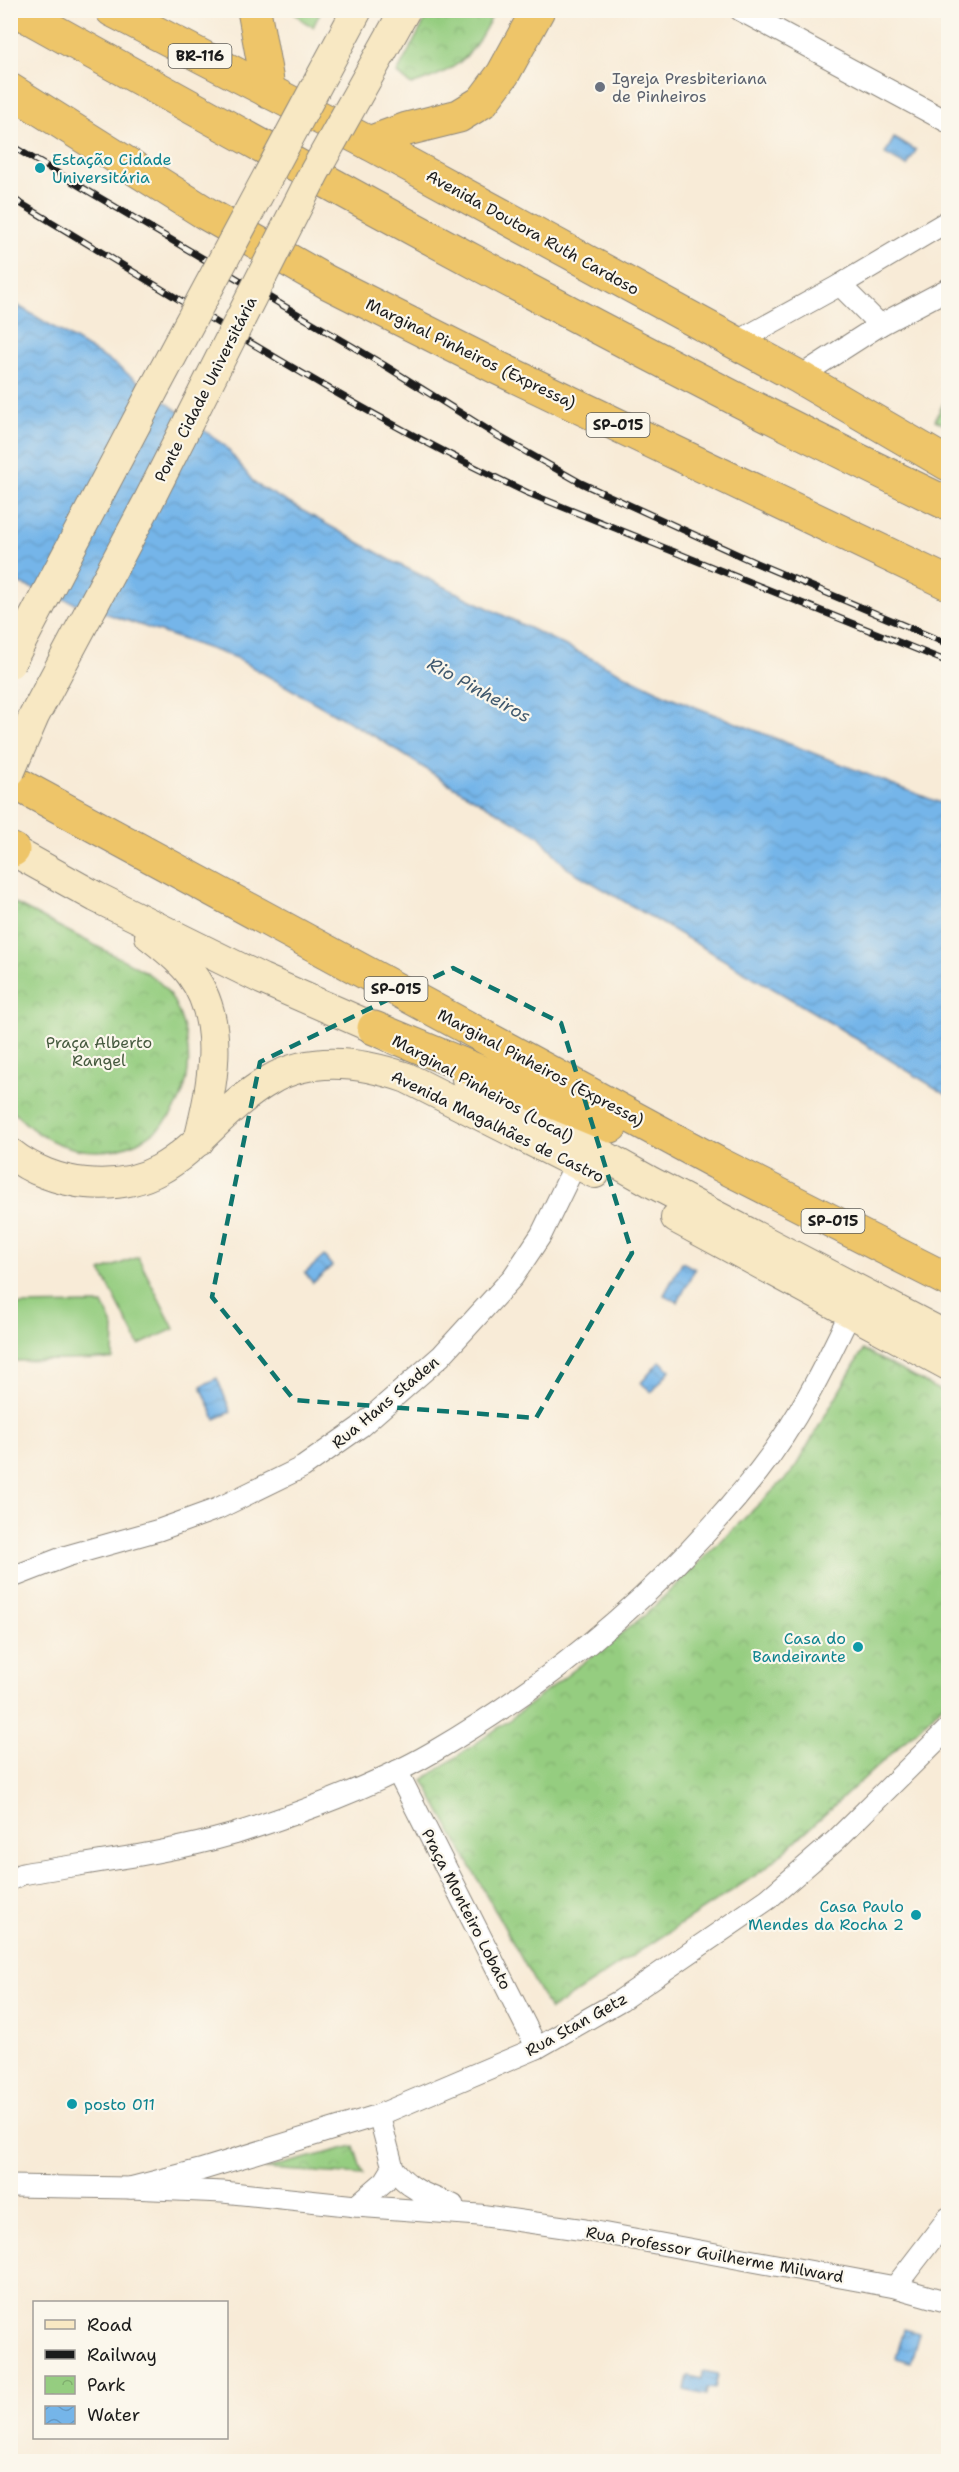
<svg xmlns="http://www.w3.org/2000/svg" width="959" height="2472" viewBox="0 0 959 2472" font-family="'Shantell Sans',sans-serif">
	<defs>
		<pattern id="park-crowns" width="20" height="18" patternUnits="userSpaceOnUse" patternTransform="scale(1.5)"><rect width="20" height="18" fill="#95cd80"/><path d="M2 6a3 3 0 1 1 6 0M12 15a3 3 0 1 1 6 0" fill="none" stroke="#80af6e"/></pattern>
		<pattern id="water-waves" width="16" height="10" patternUnits="userSpaceOnUse" patternTransform="scale(1.5)"><rect width="16" height="10" fill="#75b5e9"/><path d="M0 5q4-4 8 0t8 0" fill="none" stroke="#659bc7"/></pattern>
	</defs>
	<rect width="100%" height="100%" fill="#fbf7ec"/>
	<filter id="ink" filterUnits="userSpaceOnUse"><feTurbulence type="fractalNoise" baseFrequency=".0167" numOctaves="2"/><feDisplacementMap in="SourceGraphic" scale="12" xChannelSelector="R" yChannelSelector="G"/><feConvolveMatrix kernelMatrix="1 2 1 2 8 2 1 2 1" color-interpolation-filters="sRGB"/></filter>
	<filter id="wash" filterUnits="userSpaceOnUse"><feTurbulence type="fractalNoise" baseFrequency=".008" numOctaves="4" result="noise"/><feDisplacementMap in="SourceGraphic" scale="24" xChannelSelector="R" yChannelSelector="G"/><feGaussianBlur stdDeviation="1.35" result="paint"/><feColorMatrix in="noise" values="0 0 0 0 0 0 0 0 0 0 0 0 0 0 0 0 0 1.4 0 .05"/><feComposite in="paint" operator="in"/></filter>
	<g filter="url(#wash)">
		<rect width="100%" height="100%" fill="#f8ebd7"/>
		<g fill="url(#park-crowns)" stroke="#58744e" stroke-width="1.5">
			<polygon points="293,11 321,11 313,27 303,21"/>
			<path d="M430,11H495C470,58 463,68 411,85L397,73Z"/>
			<path d="M10,901C43,918 75,935 108,952C125,961 145,969 159,982C172,994 178,1009 183,1025C217,1139 83,1196 11,1108Z"/>
			<polygon points="863,1350 948,1395 948,1698 929,1719 765,1869 550,2010 423,1780 508,1721 645,1615 793,1471"/>
			<polygon points="354,2146 363,2175 264,2169"/>
		</g>
		<g fill="#95cd80" stroke="#58744e" stroke-width="1.5">
			<polygon points="948,394 948,427 935,420"/>
			<polygon points="138,1257 174,1329 139,1345 101,1271"/>
			<polygon points="103,1304 114,1328 113,1359 11,1361 11,1305"/>
		</g>
		<g fill="url(#water-waves)" stroke="#486882" stroke-width="1.5">
			<polygon points="894,138 916,150 907,166 885,154"/>
			<polygon points="10,301 113,363 225,446 255,484 394,562 670,697 948,806 948,1096 813,1012 567,868 539,836 446,782 381,740 236,658 11,581"/>
			<polygon points="324,1256 332,1266 313,1283 305,1273"/>
			<polygon points="682,1262 695,1269 678,1302 664,1295"/>
			<polygon points="660,1361 670,1370 652,1392 641,1383"/>
			<polygon points="217,1378 231,1412 215,1419 201,1386"/>
			<polygon points="904,2329 919,2333 911,2362 896,2358"/>
			<polygon points="703,2371 718,2374 715,2389 707,2388 706,2395 685,2390 688,2376 702,2379"/>
		</g>
	</g>
	<g filter="url(#ink)">
		<g fill="none" stroke-linecap="round" stroke-linejoin="round">
			<g stroke="#8a847a" stroke-width="23">
				<g id="street">
					<polyline points="740,10 948,122"/>
					<polyline points="840,285 880,325"/>
					<polyline points="735,343 840,285 948,221"/>
					<polyline points="799,377 880,325 948,289"/>
					<polyline points="10,1578 67,1556 159,1530 217,1509 303,1467 360,1427 441,1356 513,1277 541,1235 576,1163"/>
					<polyline points="397,1771 537,2048"/>
					<path d="M10,1880L22,1874C93,1862 165,1854 234,1834C300,1813 373,1787 433,1752C558,1679 668,1585 758,1472C796,1424 824,1368 850,1313"/>
					<path d="M393,2168C409,2190 429,2196 453,2205"/>
					<polyline points="10,2186 130,2188 223,2192 356,2206 479,2215 585,2230 895,2287 948,2302"/>
					<polyline points="130,2188 200,2170 379,2115 537,2048 621,2000 768,1899 835,1841 948,1729"/>
					<polyline points="356,2206 385,2181 393,2168 379,2115"/>
					<polyline points="895,2287 948,2218"/>
				</g>
			</g>
			<g stroke="#8a847a" stroke-width="32">
				<g id="secondary">
					<polyline points="10,849 96,897 262,979 374,1028 396,1040"/>
					<path d="M150,936C164,947 180,959 191,974C227,1023 212,1086 199,1141"/>
					<polyline points="467,1079 651,1182 948,1337"/>
					<path d="M10,1153C31,1170 60,1181 86,1183C181,1192 200,1120 270,1080C312,1055 364,1063 407,1078L595,1173"/>
					<polyline points="676,1218 948,1365"/>
				</g>
			</g>
			<g stroke="#8a847a" stroke-width="35">
				<g id="highway">
					<path d="M16,10C324,181 632,352 948,504"/>
					<polyline points="112,10 369,143 799,377 948,464"/>
					<polyline points="254,10 269,92"/>
					<polyline points="10,90 207,214 327,282 496,367 948,583"/>
					<polyline points="369,143 407,129 459,116 482,102 503,74 538,10"/>
					<polyline points="10,780 717,1163 948,1280"/>
					<polyline points="10,849 13,850"/>
					<polyline points="374,1028 611,1126"/>
				</g>
			</g>
			<use href="#street" stroke="#fff" stroke-width="21"/>
			<use href="#secondary" stroke="#f8e8c3" stroke-width="30"/>
			<use href="#highway" stroke="#eec569" stroke-width="33"/>
			<g stroke="#1c1c1c" stroke-width="7">
				<g id="rail">
					<polyline points="10,145 384,365 496,435 581,483 756,563 948,644"/>
					<path d="M10,197C181,299 348,409 528,493L948,662"/>
				</g>
			</g>
			<use href="#rail" stroke="#fbf7ec" stroke-width="4.5" stroke-dasharray="14" stroke-linecap="butt"/>
			<g stroke="#8a847a" stroke-width="32" stroke-linecap="butt">
				<g id="secondary-bridge">
					<polyline points="10,663 153,391 357,10"/>
					<polyline points="10,771 34,716 148,502 314,173 405,10"/>
				</g>
			</g>
			<use href="#secondary-bridge" stroke="#f8e8c3" stroke-width="30"/>
		</g>
	</g>
	<path fill="none" stroke="#0f766e" stroke-width="4.5" stroke-dasharray="12 8" stroke-linejoin="round" d="M453,968L561,1023L632,1253L536,1418L294,1400L212,1297L260,1062Z"/>
	<circle fill="#6b7280" stroke="#fbf7ec" stroke-width="2" cx="600" cy="87" r="6"/>
	<g fill="#0f9aa8" stroke="#fbf7ec" stroke-width="2">
		<circle cx="40" cy="168" r="6"/>
		<circle cx="858" cy="1647" r="6"/>
		<circle cx="916" cy="1915" r="6"/>
		<circle cx="72" cy="2104" r="6"/>
	</g>
	<g text-anchor="middle" stroke-width="4.5" stroke-linejoin="round" paint-order="stroke">
		<g fill="#fbf7ec" stroke="#5f5e5a" stroke-width="1.5">
			<rect x="168.5" y="44" width="63" height="24" rx="4.5"/>
			<rect x="586.5" y="413" width="63" height="24" rx="4.5"/>
			<rect x="364.5" y="977" width="63" height="24" rx="4.5"/>
			<rect x="801.5" y="1209" width="63" height="24" rx="4.5"/>
		</g>
		<g font-size="15" font-weight="bold" fill="#1c1c1c">
			<text x="200" y="61">BR-116</text>
			<text x="618" y="430">SP-015</text>
			<text x="396" y="994">SP-015</text>
			<text x="833" y="1226">SP-015</text>
		</g>
		<g font-size="16" fill="#5b616d" stroke="#fbf7ec" text-anchor="start">
			<text x="612" y="84">Igreja Presbiteriana<tspan x="612" dy="18">de Pinheiros</tspan></text>
		</g>
		<g font-size="16" fill="#0d838f" stroke="#fbf7ec" text-anchor="start">
			<text x="52" y="165">Estação Cidade<tspan x="52" dy="18">Universitária</tspan></text>
			<text x="846" y="1644" text-anchor="end">Casa do<tspan x="846" dy="18">Bandeirante</tspan></text>
			<text x="904" y="1912" text-anchor="end">Casa Paulo<tspan x="904" dy="18">Mendes da Rocha 2</tspan></text>
			<text x="84" y="2110">posto 011</text>
		</g>
		<g font-size="16" fill="#1c1c1c" stroke="#fbf7ec">
			<text transform="translate(533 232) rotate(29)" y="6">Avenida Doutora Ruth Cardoso</text>
			<text transform="translate(471 353) rotate(26)" y="6">Marginal Pinheiros (Expressa)</text>
			<text transform="translate(205 389) rotate(-63)" y="6">Ponte Cidade Universitária</text>
			<text transform="translate(541 1067) rotate(28)" y="6">Marginal Pinheiros (Expressa)</text>
			<text transform="translate(483 1088) rotate(29)" y="6">Marginal Pinheiros (Local)</text>
			<text transform="translate(498 1126) rotate(26)" y="6">Avenida Magalhães de Castro</text>
			<text transform="translate(385 1402) rotate(-40)" y="6">Rua Hans Staden</text>
			<text transform="translate(467 1909) rotate(63)" y="6">Praça Monteiro Lobato</text>
			<text transform="translate(576 2024) rotate(-29)" y="6">Rua Stan Getz</text>
			<text transform="translate(715 2254) rotate(10)" y="6">Rua Professor Guilherme Milward</text>
		</g>
		<g font-size="16" fill="#465a3f" stroke="#fbf7ec">
			<text x="99" y="1048">Praça Alberto<tspan x="99" dy="18">Rangel</tspan></text>
		</g>
		<g font-size="18" font-style="italic" fill="#40596e" stroke="#fbf7ec">
			<text transform="translate(479 690) rotate(29)" y="6">Rio Pinheiros</text>
		</g>
	</g>
	<rect width="959" height="2472" fill="none" stroke="#fbf7ec" stroke-width="36"/>
	<rect x="33" y="2301" width="195" height="138" fill="#fbf7ec" stroke="#a29f99" stroke-width="1.5"/>
	<rect x="45" y="2320" width="30" height="9" fill="#f8e8c3" stroke="#a29f99" stroke-width="1.5"/>
	<text x="87" y="2331" font-size="18" fill="#1c1c1c">Road</text>
	<rect x="45" y="2350" width="30" height="9" fill="#1c1c1c" stroke="#a29f99" stroke-width="1.5"/>
	<text x="87" y="2361" font-size="18" fill="#1c1c1c">Railway</text>
	<rect x="45" y="2376" width="30" height="18" fill="url(#park-crowns)" stroke="#a29f99" stroke-width="1.5"/>
	<text x="87" y="2391" font-size="18" fill="#1c1c1c">Park</text>
	<rect x="45" y="2406" width="30" height="18" fill="url(#water-waves)" stroke="#a29f99" stroke-width="1.5"/>
	<text x="87" y="2421" font-size="18" fill="#1c1c1c">Water</text>
</svg>
